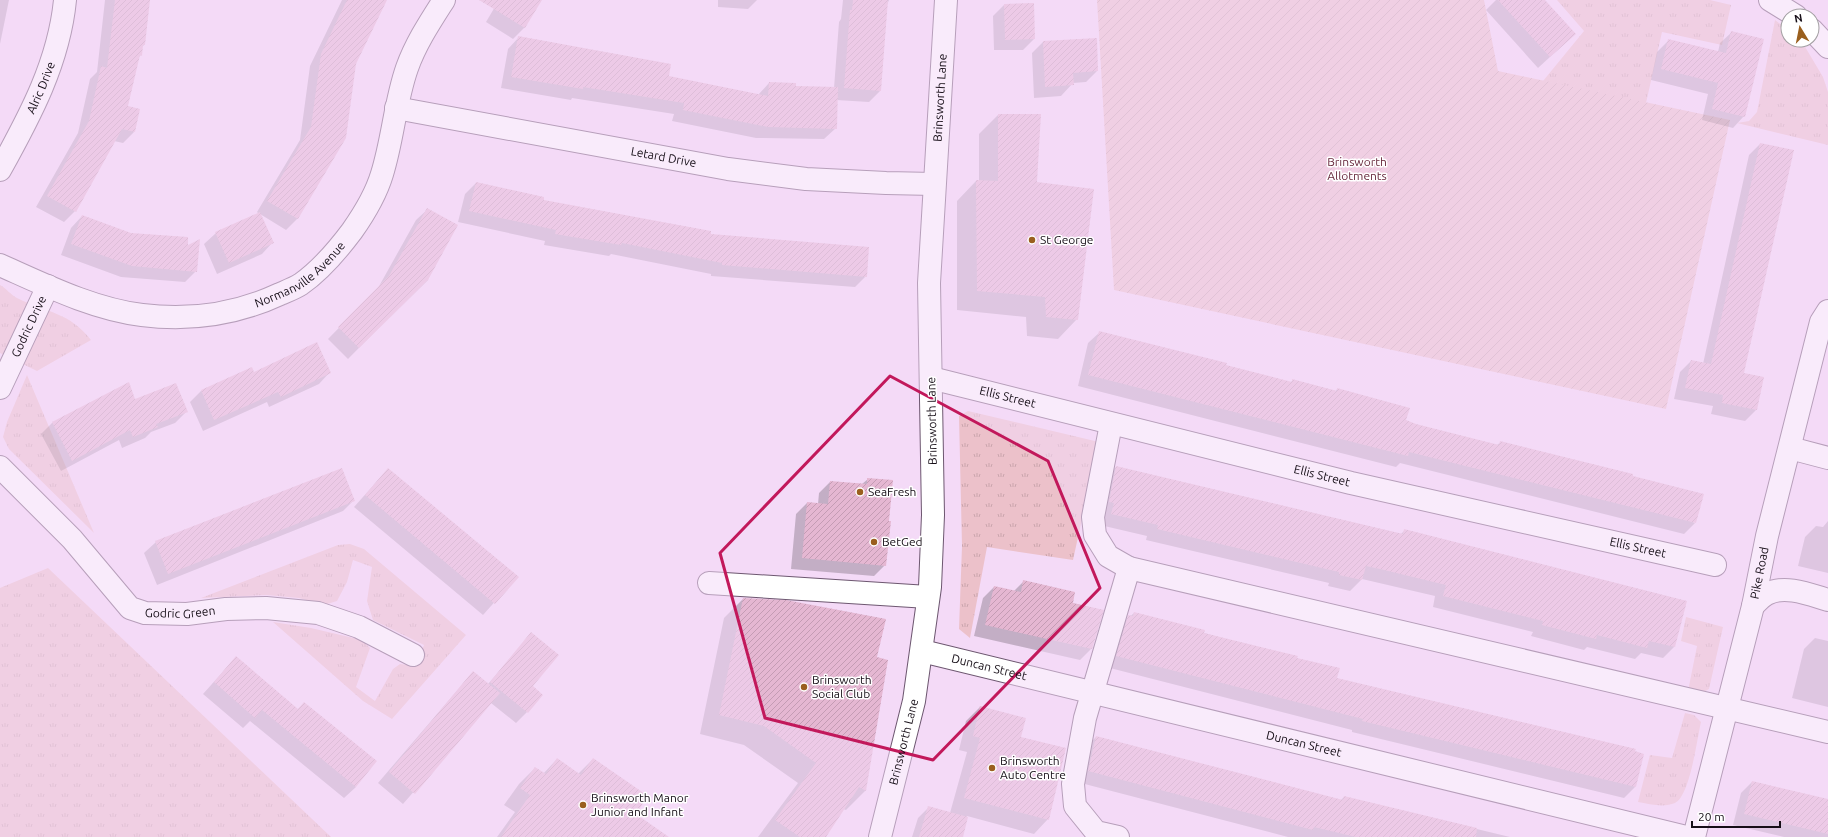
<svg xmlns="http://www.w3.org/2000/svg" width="1828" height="837" viewBox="0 0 1828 837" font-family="Ubuntu,sans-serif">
	<defs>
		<pattern id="grass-tufts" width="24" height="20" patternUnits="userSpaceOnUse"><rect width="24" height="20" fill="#ecc1ca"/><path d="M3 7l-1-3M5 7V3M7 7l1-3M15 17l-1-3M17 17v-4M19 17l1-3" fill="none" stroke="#caa5ad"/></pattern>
		<pattern id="garden-furrows" width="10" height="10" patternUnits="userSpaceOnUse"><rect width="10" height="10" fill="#ecc1ca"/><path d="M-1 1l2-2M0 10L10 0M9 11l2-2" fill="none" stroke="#caa5ad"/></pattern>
		<pattern id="building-hatch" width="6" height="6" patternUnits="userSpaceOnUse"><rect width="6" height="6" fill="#e5b7d2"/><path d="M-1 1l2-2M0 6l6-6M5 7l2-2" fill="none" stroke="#c49cb4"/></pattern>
	</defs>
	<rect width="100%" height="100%" fill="#f4daf7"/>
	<g fill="url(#grass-tufts)">
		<polygon points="1557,0 1710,0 1731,5 1722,45 1662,32 1646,103 1543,81 1584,31"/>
		<polygon points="1775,20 1788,30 1788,40 1801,40 1823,77 1828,92 1828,145 1737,123 1749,121 1757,112"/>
		<path d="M0,285C7,289 11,295 17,298C48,313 69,312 91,340L37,371L0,353Z"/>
		<polygon points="27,375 94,533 9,449 3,437 7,422"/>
		<polygon points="968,411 1099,442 1073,560 987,547 970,638 959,629 962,546 959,416"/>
		<polygon points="350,544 364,549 466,635 392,719 363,701 273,622 311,628 362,640 370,648 356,687 375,701 393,669 400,664 416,666 424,645 373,620 367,601 372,567 353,560 347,582 337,601 324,605 299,598 267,595 201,598 338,545"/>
		<polygon points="48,568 331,837 0,837 0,588"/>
		<polygon points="1686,617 1723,627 1709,689 1702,693 1688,691 1697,646 1681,641"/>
		<path d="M1685,713L1694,715L1701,722C1697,739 1690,796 1675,803C1664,808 1649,804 1638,802L1650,755L1672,758Z"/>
	</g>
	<polygon fill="url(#garden-furrows)" points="1097,0 1484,0 1498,71 1730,120 1666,409 1114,290"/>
	<g fill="#0003">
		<polygon points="0,0 9,0 0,44"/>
		<polygon points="105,0 149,0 144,45 142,47 141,55 138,58 127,107 134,132 123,143 114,141 75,211 64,222 36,207 78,133 90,79 97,72"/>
		<polygon points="342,0 386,0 355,64 298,218 286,230 260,214 273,242 262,254 217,274 204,244 216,233 259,214 257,212 300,140 310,66"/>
		<polygon points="499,0 541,0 524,28 513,39 486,22"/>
		<polygon points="718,0 757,0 748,9 718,7"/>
		<polygon points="843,0 889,0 887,5 880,91 869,102 836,100 836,128 824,139 756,138 672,121 674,114 572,98 571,100 501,88 508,49 519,37 668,77 758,95 769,83 795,87 834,88 839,22 841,19"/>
		<polygon points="1496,0 1543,0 1563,45 1538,68 1486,10"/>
		<polygon points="1004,5 1034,39 1023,50 994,50 993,16"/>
		<polygon points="1732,32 1744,116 1733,128 1702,120 1708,94 1651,80 1657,52 1669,40 1718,52 1720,43"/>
		<polygon points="1096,39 1097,71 1086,82 1073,83 1061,96 1034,98 1032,53 1043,42"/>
		<polygon points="998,115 1036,183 1077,319 1058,339 1027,336 1026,317 957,310 957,201 976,181 979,181 979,134"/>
		<polygon points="1760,144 1743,374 1756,410 1745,421 1711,414 1713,406 1674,399 1680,372 1691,361 1703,364 1749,155"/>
		<polygon points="476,183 542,201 709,234 866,276 855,287 711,276 711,274 611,254 609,256 544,245 545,241 458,222 465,194"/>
		<polygon points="428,209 427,279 348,359 328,339 378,288 416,220"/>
		<polygon points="82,216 130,234 186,246 196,271 185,282 121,277 61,255 71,228"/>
		<polygon points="1100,332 1290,383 1293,380 1336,391 1337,389 1416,425 1497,445 1501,442 1695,523 1684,534 1400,463 1396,467 1078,386 1088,343"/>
		<polygon points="251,369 253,374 330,372 319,384 269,407 267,402 203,431 190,402 201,391"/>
		<polygon points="135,400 186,412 175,423 151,432 145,438 122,448 119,440 61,471 41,434 52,423"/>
		<polygon points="1116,467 1401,534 1405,530 1685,601 1674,647 1663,658 1641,653 1635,659 1587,647 1584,650 1531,636 1533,632 1433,607 1435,596 1362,579 1350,591 1328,586 1329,583 1146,540 1147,536 1100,525 1105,478"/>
		<polygon points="388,469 517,577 483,615 354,507"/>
		<polygon points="868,479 885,565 874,576 791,569 796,514 807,503 818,504 819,493 830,482 862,484"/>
		<polygon points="354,500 343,511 157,585 144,553 156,542"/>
		<polygon points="1828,521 1828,573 1798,566 1805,537 1816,526 1823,527"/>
		<polygon points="1024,581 1072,603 1102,610 1091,649 1080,660 974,636 983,598 994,587 1014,591"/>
		<polygon points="743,599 876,658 887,661 865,791 846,810 843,809 825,836 827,837 758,837 798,783 744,745 700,734 724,618"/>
		<polygon points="1134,613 1296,659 1336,679 1634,752 1635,787 1624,798 1352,732 1352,730 1106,667 1117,628"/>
		<polygon points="531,634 527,712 516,723 491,703 403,804 378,783 473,672 488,684"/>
		<polygon points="1815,638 1828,641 1828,707 1792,698 1804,649"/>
		<polygon points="236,657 297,710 304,703 356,787 344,798 250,721 243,728 203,694"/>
		<polygon points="980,707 1020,738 1048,819 1034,834 967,816 962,837 912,837 918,818 929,807 950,813 967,752 959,750 966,721"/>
		<polygon points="1096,737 1340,801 1344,797 1510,837 1288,837 1077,782 1085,748"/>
		<polygon points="557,759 578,774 593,759 634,815 667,837 497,837 515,812 504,805 519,784 535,768 543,774"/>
		<polygon points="1752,782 1828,800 1828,837 1784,837 1733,825 1741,793"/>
	</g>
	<g fill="url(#building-hatch)">
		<polygon points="115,0 150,0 145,45 143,45 142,56 140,55 128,106 140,109 135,132 122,129 76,212 47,196 89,121 101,66 107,68"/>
		<polygon points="347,0 387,0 356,64 346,138 298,219 267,201 311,127 321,54"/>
		<polygon points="479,0 542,0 525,28"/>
		<polygon points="853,0 888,0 881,91 844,88 850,10 852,10"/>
		<polygon points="1498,0 1545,0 1576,34 1550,57"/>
		<polygon points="1034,3 1035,39 1005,40 1004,4"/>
		<polygon points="1731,31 1764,39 1745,117 1712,109 1718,83 1661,69 1668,39 1726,53"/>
		<polygon points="518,36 671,64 669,76 768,96 769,82 796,83 796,86 838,87 837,129 768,127 683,110 684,103 583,87 583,89 511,77"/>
		<polygon points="1097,38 1098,71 1073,73 1074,85 1045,87 1043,41"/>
		<polygon points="998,114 1041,114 1037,182 1094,189 1078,320 1046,317 1045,297 977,291 976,180 998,181"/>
		<polygon points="1760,143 1794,150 1744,373 1764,377 1757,410 1722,403 1723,395 1685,388 1691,360 1711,364"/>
		<polygon points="476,182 544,197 544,200 711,231 711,234 869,247 867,277 722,265 722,263 622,243 621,245 555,234 556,230 469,211"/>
		<polygon points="427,208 458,225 428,280 359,348 338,327 389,276"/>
		<polygon points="260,212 274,243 229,263 215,232"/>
		<polygon points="82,215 131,233 188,237 188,245 200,239 197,272 132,266 71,244"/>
		<polygon points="1099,331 1227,363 1226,365 1292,382 1292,379 1337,391 1337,388 1410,408 1406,420 1416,424 1499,445 1500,441 1633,474 1633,476 1704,494 1696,523 1409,452 1408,456 1088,375"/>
		<polygon points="317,342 331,373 281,397 278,392 214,420 201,390 252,367 254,372"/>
		<polygon points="129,382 135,399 176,383 188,412 156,424 158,427 133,437 130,430 72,461 52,422"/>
		<polygon points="1116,466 1403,534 1404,529 1687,601 1675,647 1649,641 1647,648 1597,635 1596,639 1542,625 1543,621 1443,596 1446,585 1380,569 1366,566 1362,580 1339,575 1339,572 1157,529 1158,525 1111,514 1114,503 1109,502"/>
		<polygon points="342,468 355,501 168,574 155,541"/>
		<polygon points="388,468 519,577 495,604 365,495"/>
		<polygon points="867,478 893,480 889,521 891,521 886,566 802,558 807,502 828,504 830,481 867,484"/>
		<polygon points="1023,580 1075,592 1073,603 1104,610 1092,649 985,625 994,586 1021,592"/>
		<polygon points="743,598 786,600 886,619 877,657 888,660 866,791 859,787 826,837 800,837 775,820 816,763 764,726 719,715"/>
		<polygon points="1134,612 1205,630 1204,633 1298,656 1297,658 1340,668 1337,678 1636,749 1635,751 1644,754 1636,787 1362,721 1363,719 1116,656 1128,615 1133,616"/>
		<polygon points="531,632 559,655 533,686 543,695 528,713 490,682"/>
		<polygon points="236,656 298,709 304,702 377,761 356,787 262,710 255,718 214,682"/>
		<polygon points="473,671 500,693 415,794 389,772"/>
		<polygon points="980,706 1026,718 1021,737 1066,748 1049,820 964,798 980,738 973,736"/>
		<polygon points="1096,736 1343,800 1344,796 1477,828 1476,837 1356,837 1314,827 1313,830 1088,771"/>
		<polygon points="557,758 581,775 593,758 648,796 636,814 669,837 501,837 530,795 520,788 535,767 546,774"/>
		<polygon points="1752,781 1828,799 1828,834 1744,814"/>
		<polygon points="928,806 968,817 963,837 919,837"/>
	</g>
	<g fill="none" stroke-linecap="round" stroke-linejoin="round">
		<g stroke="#6d5770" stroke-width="24">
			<g id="minor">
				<polyline points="1770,0 1796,16"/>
				<polyline points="1812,30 1828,47"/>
				<path id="s1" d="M396,108L728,169L806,179L886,183L934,184"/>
				<path id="s2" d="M0,170C30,116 59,62 65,0"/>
				<path id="s3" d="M0,265C45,285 93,309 142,315C190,321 237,314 280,294C287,291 295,288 301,284C321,270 337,251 352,231C364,214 376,194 382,174C393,139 395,102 407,68C416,43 430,22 444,0"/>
				<path id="s4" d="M931,378L1351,483L1715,565"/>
				<path id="s5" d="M0,388L48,286"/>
				<polyline points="1111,424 1093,517 1095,535 1108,556 1129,568"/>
				<polyline points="1790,448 1828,458"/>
				<path id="s6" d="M0,467L72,539L130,608L145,613L187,614L226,609L266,608L318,613L359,627L413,655"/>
				<polyline points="709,583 928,597"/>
				<path d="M1753,606C1757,602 1762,596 1767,594C1785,584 1811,595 1828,600"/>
				<path id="s7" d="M922,651L1686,837"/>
				<path id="s8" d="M880,837L914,701L930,587L933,515L929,283L946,0"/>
				<polyline points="1118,837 1096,832 1075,806 1073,784 1085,718 1129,568 1828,732"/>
				<path id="s9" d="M1694,837L1753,606L1767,536L1821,322L1828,311"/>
			</g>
		</g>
		<use href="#minor" stroke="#fff" stroke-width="22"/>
	</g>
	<path d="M0 0H1828V837H0ZM890,376L1048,461L1100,588L933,760L765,718L720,553Z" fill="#f4daf7" fill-opacity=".55" fill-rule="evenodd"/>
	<path fill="none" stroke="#c2185b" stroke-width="3" stroke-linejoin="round" d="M890,376L1048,461L1100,588L933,760L765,718L720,553Z"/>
	<g fill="#9a5f1e" stroke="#fff" stroke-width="1.5">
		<circle cx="1032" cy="240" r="4"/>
		<circle cx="860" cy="492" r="4"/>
		<circle cx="874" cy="542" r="4"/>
		<circle cx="804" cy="687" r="4"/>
		<circle cx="992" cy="768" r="4"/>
		<circle cx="583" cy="805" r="4"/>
	</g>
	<g text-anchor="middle" stroke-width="3" stroke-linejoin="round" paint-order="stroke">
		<g font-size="12" fill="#160e17" stroke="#fff">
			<text dy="4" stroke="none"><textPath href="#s2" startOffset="92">Alric Drive</textPath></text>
			<text dy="4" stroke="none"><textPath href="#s8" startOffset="745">Brinsworth Lane</textPath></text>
			<text dy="4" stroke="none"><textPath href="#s1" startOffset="272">Letard Drive</textPath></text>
			<text dy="4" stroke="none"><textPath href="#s3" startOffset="320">Normanville Avenue</textPath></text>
			<text dy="4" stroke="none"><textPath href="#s5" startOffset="68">Godric Drive</textPath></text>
			<text dy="4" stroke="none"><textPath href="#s4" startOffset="79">Ellis Street</textPath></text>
			<text transform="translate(932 421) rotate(-91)" y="4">Brinsworth Lane</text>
			<text dy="4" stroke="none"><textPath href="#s4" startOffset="403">Ellis Street</textPath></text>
			<text dy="4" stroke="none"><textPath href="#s4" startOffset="727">Ellis Street</textPath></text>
			<text dy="4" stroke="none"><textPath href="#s9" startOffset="272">Pike Road</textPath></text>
			<text dy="4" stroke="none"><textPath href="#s6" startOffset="243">Godric Green</textPath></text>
			<text dy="4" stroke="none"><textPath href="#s7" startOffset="69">Duncan Street</textPath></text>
			<text dy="4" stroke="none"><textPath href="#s8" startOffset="98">Brinsworth Lane</textPath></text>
			<text dy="4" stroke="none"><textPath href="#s7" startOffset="393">Duncan Street</textPath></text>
		</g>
		<g font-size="12" fill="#67283c" stroke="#fff">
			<text x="1357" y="166">Brinsworth<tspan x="1357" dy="14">Allotments</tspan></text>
		</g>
		<g font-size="12" fill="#160e17" stroke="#fff" text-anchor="start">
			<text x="1040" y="244">St George</text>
			<text x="868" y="496">SeaFresh</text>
			<text x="882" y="546">BetGed</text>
			<text x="812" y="684">Brinsworth<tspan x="812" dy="14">Social Club</tspan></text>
			<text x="1000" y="765">Brinsworth<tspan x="1000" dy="14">Auto Centre</tspan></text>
			<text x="591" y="802">Brinsworth Manor<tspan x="591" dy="14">Junior and Infant</tspan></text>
		</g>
	</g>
	<g transform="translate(1800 28) rotate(350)"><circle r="19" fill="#ffffff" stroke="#a29fa2"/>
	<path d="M0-3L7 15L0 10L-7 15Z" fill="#9a5f1e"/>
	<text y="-6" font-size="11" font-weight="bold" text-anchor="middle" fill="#160e17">N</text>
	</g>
	<path d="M1692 821v6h88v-6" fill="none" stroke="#160e17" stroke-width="2"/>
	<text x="1698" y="821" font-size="12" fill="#160e17" stroke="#ffffff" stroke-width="3" paint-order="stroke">20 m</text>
</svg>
